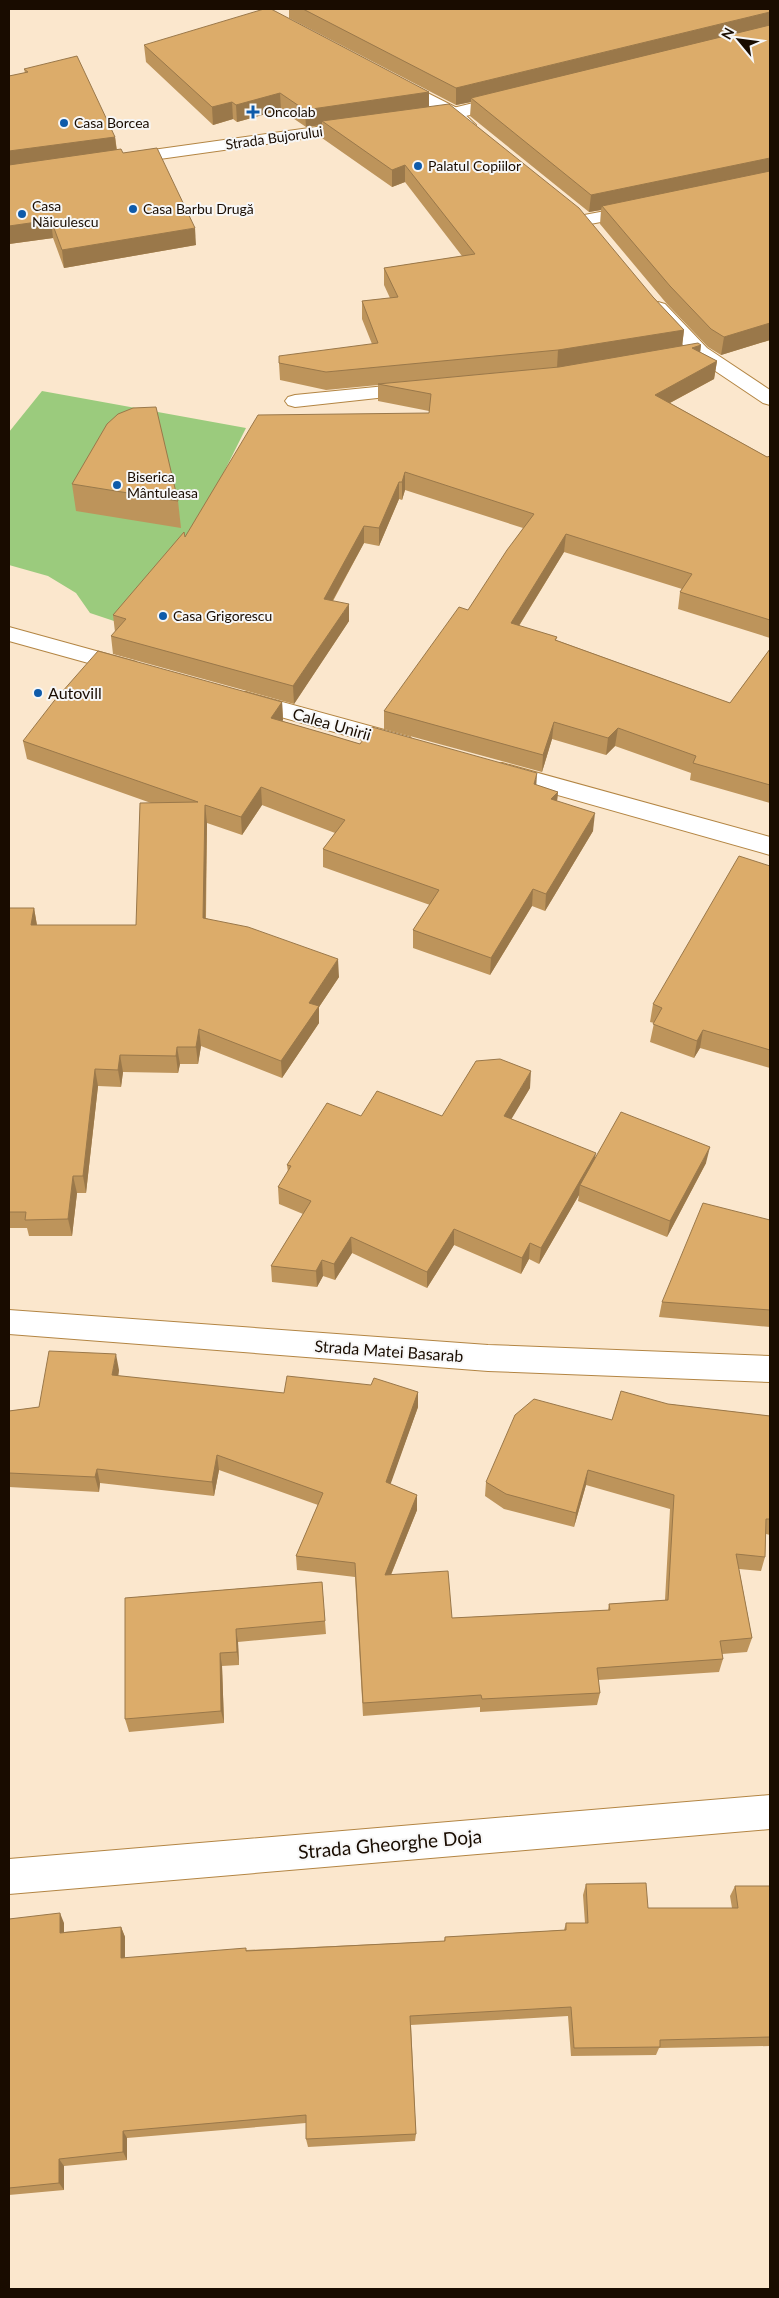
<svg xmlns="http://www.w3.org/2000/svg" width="779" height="2298" viewBox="0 0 779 2298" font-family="Lato,sans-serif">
	<rect width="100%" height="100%" fill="#fbe7cd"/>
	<polygon fill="#9bcb7d" points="42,391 246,428 199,522 117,622 90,613 76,593 48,576 9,565 9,432"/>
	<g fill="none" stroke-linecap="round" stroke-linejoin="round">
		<g stroke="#b38543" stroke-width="2">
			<g id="street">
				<path d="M506,95L512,96L514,100L512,104C489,109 440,126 418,121L416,117L418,113L453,108Z"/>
				<polygon points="359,121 365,122 367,126 365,130 124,164 118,163 115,159 118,155 124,154"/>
				<polygon points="637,205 643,206 646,210 643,214 585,225 579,224 576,220 579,216"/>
				<polygon points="416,383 423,385 426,389 423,393 295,407 288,405 285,401 288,397 295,395"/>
				<polygon points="9,1310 488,1345 770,1356 770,1382 488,1371 9,1334"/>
				<polygon points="770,1795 770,1829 9,1894 9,1859"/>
			</g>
		</g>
		<g stroke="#b38543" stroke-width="2">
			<g id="secondary">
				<polygon points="396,77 459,109 476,125 474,129 462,129 447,117 390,85 388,82 390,79"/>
				<polygon points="658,302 665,304 707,348 770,390 770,405 763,403 693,356 649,308 651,304"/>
				<polygon points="9,627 136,662 139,667 136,672 128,674 9,641"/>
				<polygon points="246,692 410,737 414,743 410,749 402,751 238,705 235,700 238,695"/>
				<polygon points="502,763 770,837 770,855 494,777 490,771 494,765"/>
			</g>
		</g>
		<use href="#street" fill="#fff" fill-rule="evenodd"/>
		<use href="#secondary" fill="#fff" fill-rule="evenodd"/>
	</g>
	<g fill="#bd945b">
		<polygon points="289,9 770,9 770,340 721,355 708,347 667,304 600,224 601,210 589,212 470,116 471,102 456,105 289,18"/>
		<polygon points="144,45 429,92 429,106 653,297 684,330 682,345 701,345 700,352 717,361 714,379 670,403 767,457 770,456 770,638 678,609 680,592 682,589 564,552 519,626 557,637 556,640 730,703 770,649 770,803 690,780 691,773 615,746 606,755 552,739 542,772 384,729 384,711 468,610 523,528 405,490 402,500 399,499 379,546 364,543 333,601 349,621 294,704 113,654 111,636 115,632 113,615 185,537 429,413 429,411 378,401 378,385 326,390 280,380 279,363 372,344 362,319 362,301 390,298 384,285 384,268 462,256 405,182 392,187 322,138 322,125 306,127 281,110 237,122 233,119 213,125 146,62"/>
		<polygon points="24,69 115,137 117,150 123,153 196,245 64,268 53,238 9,244 9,76 25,73"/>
		<polygon points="72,484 178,501 181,528 76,511"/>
		<polygon points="282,702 283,720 282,721 360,744 536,785 558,792 557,801 593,831 545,911 532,906 490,975 413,948 413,930 430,905 323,867 323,849 335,833 262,805 242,835 207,823 206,918 339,977 319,1007 319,1023 282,1078 201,1046 198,1064 180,1064 178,1073 123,1072 121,1087 98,1086 86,1193 77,1193 72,1236 29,1236 27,1228 9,1228 9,908 34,908 37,925 136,925 151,803 27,759 23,741"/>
		<polygon points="770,866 770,1068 700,1048 694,1058 650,1042 654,1023 650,1022 653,1004"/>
		<polygon points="530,1088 511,1119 595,1158 706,1163 667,1237 578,1201 579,1195 539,1264 529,1259 521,1274 454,1245 427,1288 352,1253 335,1280 323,1276 317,1287 272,1282 271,1266 303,1214 279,1204 278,1187 288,1172 287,1165 361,1116 442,1116"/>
		<polygon points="770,1220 770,1327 659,1317 662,1302"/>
		<polygon points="119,1370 118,1376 284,1393 418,1392 418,1407 390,1484 417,1495 417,1510 391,1575 452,1618 608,1610 609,1604 665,1600 670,1509 586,1485 574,1527 504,1509 485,1496 486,1482 612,1420 668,1404 770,1416 770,1535 766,1534 765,1557 761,1571 739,1569 752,1638 747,1652 722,1654 723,1659 719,1672 598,1680 600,1693 597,1705 480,1712 480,1707 363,1716 355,1577 297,1570 296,1556 318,1505 219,1470 214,1496 100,1483 99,1492 9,1487 9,1411 39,1407"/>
		<polygon points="322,1582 326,1634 238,1642 239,1665 222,1666 224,1723 129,1732 125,1719 125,1598"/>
		<polygon points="586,1884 648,1908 732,1908 730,1896 735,1886 770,1886 770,2046 659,2048 656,2055 571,2056 568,2016 411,2025 416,2134 415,2141 308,2147 306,2139 306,2123 127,2138 127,2160 64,2166 64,2190 9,2195 9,1919 64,1923 64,1932 121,1927 125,1937 125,1958 246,1950 444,1941 445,1937 564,1930 566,1923 585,1923 583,1895"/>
	</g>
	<g fill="#9a784a">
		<polygon points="770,12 770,28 471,98 471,102 456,105 456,88"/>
		<polygon points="429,92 429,110 322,121 322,125 306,127 305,110"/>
		<polygon points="280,93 281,110 237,122 236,105"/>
		<polygon points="232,102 233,119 213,125 212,107"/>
		<polygon points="115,137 117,154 9,169 9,151"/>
		<polygon points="770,158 770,175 602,206 601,210 589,212 591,195"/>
		<polygon points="405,165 405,182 392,187 392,170"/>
		<polygon points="51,220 53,238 9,244 9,226"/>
		<polygon points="195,228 196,245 64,268 62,250"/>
		<polygon points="770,323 770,340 721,355 724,337"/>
		<polygon points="684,330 682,347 557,368 558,350"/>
		<polygon points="701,345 699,362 692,348"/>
		<polygon points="717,361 714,379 653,412 655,395"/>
		<polygon points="405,472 405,490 402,500 402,482"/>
		<polygon points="399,482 399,499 379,546 379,528"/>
		<polygon points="364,526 364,543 324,616 324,599"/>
		<polygon points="566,534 564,552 510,640 511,623"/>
		<polygon points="349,604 349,621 294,704 293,686"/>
		<polygon points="282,702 283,720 272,736 271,718"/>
		<polygon points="554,722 552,739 542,772 543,755"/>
		<polygon points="618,728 615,746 606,755 608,738"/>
		<polygon points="537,773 536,791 534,784"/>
		<polygon points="261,787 262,805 242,835 241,817"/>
		<polygon points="558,792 556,810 551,799"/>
		<polygon points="205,805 207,823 205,935 203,918"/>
		<polygon points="595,813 593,831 545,911 546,894"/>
		<polygon points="533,889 532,906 490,975 491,958"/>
		<polygon points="34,908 37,926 31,925"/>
		<polygon points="338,959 339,977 319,1007 319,1023 282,1078 281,1061 309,1003"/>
		<polygon points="199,1029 201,1046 198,1064 196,1047"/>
		<polygon points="703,1030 700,1048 694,1058 697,1041"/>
		<polygon points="177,1047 180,1064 178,1073 176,1056"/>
		<polygon points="120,1055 123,1072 121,1087 118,1070"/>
		<polygon points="95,1069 98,1086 86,1193 83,1176"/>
		<polygon points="531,1071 530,1088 503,1133 504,1116"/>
		<polygon points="710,1147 706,1163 667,1237 670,1221"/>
		<polygon points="596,1153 593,1169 580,1185 579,1195 539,1264 541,1248"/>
		<polygon points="73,1176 77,1193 72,1236 68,1219"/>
		<polygon points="454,1229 454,1245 427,1288 427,1272"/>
		<polygon points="351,1237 352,1253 335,1280 334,1264"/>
		<polygon points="530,1243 529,1259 521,1274 522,1258"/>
		<polygon points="322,1260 323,1276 317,1287 316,1271"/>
		<polygon points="116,1354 119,1370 116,1391 112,1375"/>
		<polygon points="418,1392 418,1407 386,1497 386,1482"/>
		<polygon points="217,1455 219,1470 214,1496 212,1482"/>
		<polygon points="97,1469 100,1483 99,1492 95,1477"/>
		<polygon points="588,1470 586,1485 574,1527 576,1513"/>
		<polygon points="417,1495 417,1510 385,1589 385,1575"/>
		<polygon points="9,1588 10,1593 9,1621"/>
		<polygon points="236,1629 238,1642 239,1665 237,1652"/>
		<polygon points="220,1653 222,1666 224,1723 221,1711"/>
		<polygon points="60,1913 64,1923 64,1943 60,1933"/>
		<polygon points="121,1927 125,1937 125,1968 121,1958"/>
		<polygon points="123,2131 127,2138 127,2160 123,2152"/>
		<polygon points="59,2159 64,2166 64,2190 59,2183"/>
	</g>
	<g fill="#dcac6a" stroke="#9a784a">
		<polygon points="264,9 271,9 429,92 305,110 280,93 236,105 232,102 212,107 144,45"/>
		<polygon points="303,9 770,9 770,12 456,88"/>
		<polygon points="770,25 770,158 591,195 471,98"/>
		<polygon points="77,56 115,137 9,151 9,76 28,72 24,69"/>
		<polygon points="449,104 579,208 653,297 684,330 558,350 326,372 279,363 279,356 378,343 362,301 398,297 384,268 475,254 405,165 392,170 322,121"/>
		<polygon points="157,148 195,228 62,250 51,220 9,226 9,165 121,149 123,153"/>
		<polygon points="770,171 770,323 724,337 711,329 670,286 602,206"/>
		<polygon points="698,343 701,345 692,348 717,361 655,395 767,457 770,456 770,620 680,592 692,574 566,534 511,623 557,637 555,640 730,703 770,649 770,785 693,763 696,756 618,728 608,738 554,722 543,755 384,711 459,607 468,610 507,550 534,514 405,472 402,482 399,482 379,528 364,526 324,599 349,604 293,686 111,636 126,619 113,615 184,532 185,537 258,415 429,413 431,394 378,384 559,367"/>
		<polygon points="156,407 178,501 72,484 107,424 118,414 133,408"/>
		<polygon points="98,651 282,702 271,718 330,735 360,744 372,727 537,773 534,784 558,792 551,799 595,813 546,894 533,889 491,958 413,930 439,890 323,849 345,820 261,787 241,817 205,805 203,918 248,927 338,959 309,1003 319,1006 281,1061 199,1029 196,1047 177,1047 176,1056 120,1055 118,1070 95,1069 83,1176 73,1176 68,1219 25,1220 26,1212 9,1212 9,908 34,908 31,925 136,925 140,803 198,802 23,741 54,701"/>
		<polygon points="739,856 770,866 770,1050 703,1030 697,1041 653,1024 662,1008 653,1004"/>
		<polygon points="500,1059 531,1071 504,1116 596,1153 541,1248 530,1243 522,1258 454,1229 427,1272 351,1237 334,1264 322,1260 316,1271 271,1266 311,1201 278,1187 291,1166 287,1165 327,1103 361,1116 377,1091 442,1116 476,1061"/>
		<polygon points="621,1112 710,1147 670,1221 580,1185"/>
		<polygon points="703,1203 770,1220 770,1310 662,1302"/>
		<polygon points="49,1351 116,1354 112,1375 284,1393 287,1376 371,1385 374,1378 418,1392 386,1482 417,1495 385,1575 448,1571 452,1618 610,1610 609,1604 668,1600 674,1495 588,1470 576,1513 506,1494 486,1482 515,1415 534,1399 612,1420 621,1391 668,1404 770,1416 770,1519 766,1519 765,1557 736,1554 752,1638 720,1641 723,1659 597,1668 600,1693 482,1699 481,1695 363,1703 355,1563 296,1556 323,1493 217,1455 212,1482 97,1469 95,1477 9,1473 9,1411 39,1407"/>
		<polygon points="322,1582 325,1621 236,1629 237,1652 220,1653 221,1711 125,1719 125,1598"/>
		<polygon points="646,1883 648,1908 738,1908 735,1886 770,1886 770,2037 660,2040 660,2047 574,2048 571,2007 410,2016 416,2134 306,2139 306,2115 123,2131 123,2152 59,2159 59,2183 9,2188 9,1919 60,1913 60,1933 121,1927 121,1958 246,1948 246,1951 445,1941 445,1937 566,1930 566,1923 588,1923 586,1884"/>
	</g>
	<g fill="#0f5baa" stroke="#f7f7f7" stroke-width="2">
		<path d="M250.5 104.5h5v5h5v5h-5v5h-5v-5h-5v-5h5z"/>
		<circle cx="64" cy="123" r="5"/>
		<circle cx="418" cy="166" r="5"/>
		<circle cx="133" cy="209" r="5"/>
		<circle cx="22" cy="214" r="5"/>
		<circle cx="117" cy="485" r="5"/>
		<circle cx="163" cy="616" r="5"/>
		<circle cx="38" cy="693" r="5"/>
	</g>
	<g text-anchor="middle" stroke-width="4" stroke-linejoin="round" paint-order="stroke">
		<g font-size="14" fill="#190c00" stroke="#f7f7f7" text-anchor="start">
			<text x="264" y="117">Oncolab</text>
			<text x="74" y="128">Casa Borcea</text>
			<text x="428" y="171">Palatul Copiilor</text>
			<text x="32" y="211">Casa<tspan x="32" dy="16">Năiculescu</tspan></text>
			<text x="143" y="214">Casa Barbu Drugă</text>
			<text x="127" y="482">Biserica<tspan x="127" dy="16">Mântuleasa</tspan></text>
			<text x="173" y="621">Casa Grigorescu</text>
		</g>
		<g font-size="14" fill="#190c00" stroke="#f7f7f7">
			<text transform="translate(274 138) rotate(-8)" y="5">Strada Bujorului</text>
		</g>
		<g font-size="16" fill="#190c00" stroke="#f7f7f7" text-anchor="start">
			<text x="48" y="699">Autovill</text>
		</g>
		<g font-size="16" fill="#190c00" stroke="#f7f7f7">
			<text transform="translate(332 724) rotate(16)" y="6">Calea Unirii</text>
			<text transform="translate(389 1351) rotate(4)" y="6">Strada Matei Basarab</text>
		</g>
		<g font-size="19" fill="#190c00" stroke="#f7f7f7">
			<text transform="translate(390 1844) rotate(-5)" y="7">Strada Gheorghe Doja</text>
		</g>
	</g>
	<rect width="779" height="2298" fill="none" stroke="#190c00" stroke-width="20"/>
	<g transform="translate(739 40) rotate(299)" stroke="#f7f7f7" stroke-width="4" paint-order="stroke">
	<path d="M0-4L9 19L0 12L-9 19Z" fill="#190c00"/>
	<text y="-8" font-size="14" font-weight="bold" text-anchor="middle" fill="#190c00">N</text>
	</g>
</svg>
